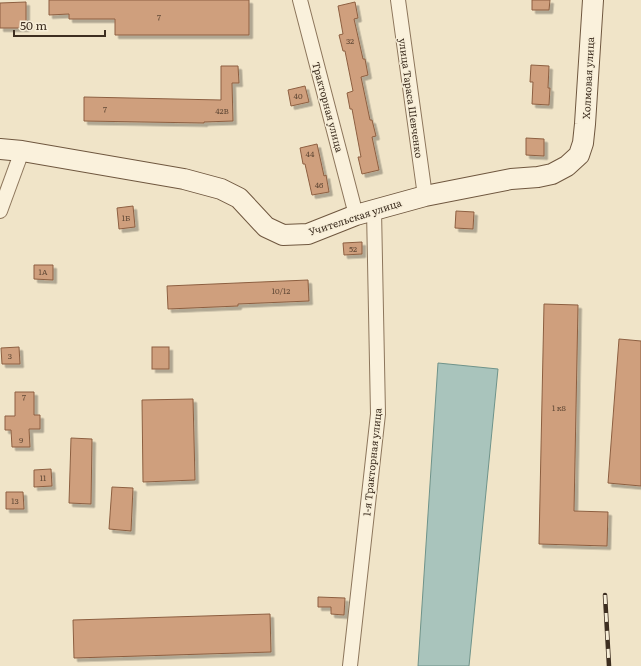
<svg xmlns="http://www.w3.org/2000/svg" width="641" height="666" viewBox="0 0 641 666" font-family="Literata,serif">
	<defs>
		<filter id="shadow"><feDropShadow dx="3.5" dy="3.5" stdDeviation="0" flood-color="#0004"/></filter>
	</defs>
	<rect width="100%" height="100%" fill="#f0e4c8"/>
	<polygon fill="#a9c4bc" stroke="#6f938a" points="438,363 498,369 469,666 418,666"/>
	<g fill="#cf9f7d" stroke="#8d5f41" filter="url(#shadow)">
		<polygon points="49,0 249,0 249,35 115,35 115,19 69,19 69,14 49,15"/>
		<polygon points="532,0 550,0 549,10 532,10"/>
		<polygon points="26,2 26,28 0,28 0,3"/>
		<polygon points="355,2 358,18 354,19 363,59 365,59 368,75 361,77 370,120 372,120 376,136 372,137 379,170 362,174 358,157 361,157 352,109 350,109 347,93 353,91 345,51 343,51 339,35 343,34 338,6"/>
		<polygon points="531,65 549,66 548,88 550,88 549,105 532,104 533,82 530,82"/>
		<polygon points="221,66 238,66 239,83 232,83 233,121 204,122 204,123 84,121 84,97 221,100"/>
		<polygon points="305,86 309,102 291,106 288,90"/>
		<polygon points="526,138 544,139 544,156 526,155"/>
		<polygon points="317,144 324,176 326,175 329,192 312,195 305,164 303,164 300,148"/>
		<polygon points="133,206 135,227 119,229 117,208"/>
		<polygon points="456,211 474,212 473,229 455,228"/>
		<polygon points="362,242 362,254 344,255 343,243"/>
		<polygon points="34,265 53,265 53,280 34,279"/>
		<polygon points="308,280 309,301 238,304 238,306 168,309 167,286"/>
		<polygon points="544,304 578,305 574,511 608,512 607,546 539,544"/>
		<polygon points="619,339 641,341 641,486 608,483"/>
		<polygon points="19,347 20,364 2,364 1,348"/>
		<rect x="152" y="347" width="17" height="22"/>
		<polygon points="15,392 34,392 34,415 40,415 40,429 29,429 30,447 12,447 11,430 5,430 5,416 15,416"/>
		<polygon points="193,399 195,480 143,482 142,400"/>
		<polygon points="71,438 92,439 91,504 69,503"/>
		<polygon points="51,469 52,486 34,487 34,470"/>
		<polygon points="112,487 133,488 131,531 109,529"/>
		<polygon points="6,492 23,492 24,509 6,509"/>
		<polygon points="318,597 345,598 344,615 331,614 331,607 318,607"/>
		<polygon points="270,614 271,652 74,658 73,620"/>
	</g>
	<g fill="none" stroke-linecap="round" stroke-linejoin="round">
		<g stroke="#8d765c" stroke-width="16">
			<g id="street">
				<polyline points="300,0 356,215"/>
				<polyline points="398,0 425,196"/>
				<polyline points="0,211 22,151"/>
				<polyline points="350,666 378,414 374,210"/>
			</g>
		</g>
		<g stroke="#6f573f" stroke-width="22">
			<polyline id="secondary" points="0,149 22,151 184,179 221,189 239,198 266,227 283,235 308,234 356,215 425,196 511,179 538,177 552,174 567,166 579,155 583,143 585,124 593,0"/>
		</g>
		<use href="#street" stroke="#faf1dc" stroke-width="14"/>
		<use href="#secondary" stroke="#faf1dc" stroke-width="20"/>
		<g stroke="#3d2e20" stroke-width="4.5">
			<polyline id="rail" points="605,595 609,666"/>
		</g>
		<use href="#rail" stroke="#f7eed8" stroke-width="3" stroke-dasharray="9" stroke-linecap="butt"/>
	</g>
	<g text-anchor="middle" stroke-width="3" stroke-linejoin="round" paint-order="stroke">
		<g font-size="8" fill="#624a37">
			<text x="159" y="20">7</text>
			<text x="350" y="44">32</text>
			<text x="298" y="99">40</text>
			<text x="105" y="112">7</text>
			<text x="222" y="114">42В</text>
			<text x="310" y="157">44</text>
			<text x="319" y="188">46</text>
			<text x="126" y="221">1Б</text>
			<text x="353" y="252">52</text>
			<text x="43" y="275">1А</text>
			<text x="281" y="294">10/12</text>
			<text x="10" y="359">3</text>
			<text x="24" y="400">7</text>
			<text x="559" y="411">1 к8</text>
			<text x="21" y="443">9</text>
			<text x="43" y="481">11</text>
			<text x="15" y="504">13</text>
		</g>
		<g font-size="10" fill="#3d2e20" stroke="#f7eed8">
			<text transform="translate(588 78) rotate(-87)" y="4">Холмовая улица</text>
			<text transform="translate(411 98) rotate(82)" y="4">улица Тараса Шевченко</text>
			<text transform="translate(328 107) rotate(75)" y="4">Тракторная улица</text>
			<text transform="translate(355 217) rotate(-18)" y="4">Учительская улица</text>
			<text transform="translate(372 462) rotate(-84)" y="4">1-я Тракторная улица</text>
		</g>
	</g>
	<path d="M14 30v6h91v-6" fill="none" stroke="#3d2e20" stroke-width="2"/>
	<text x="20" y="30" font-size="12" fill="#3d2e20" stroke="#f7eed8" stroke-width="3" paint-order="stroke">50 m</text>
</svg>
